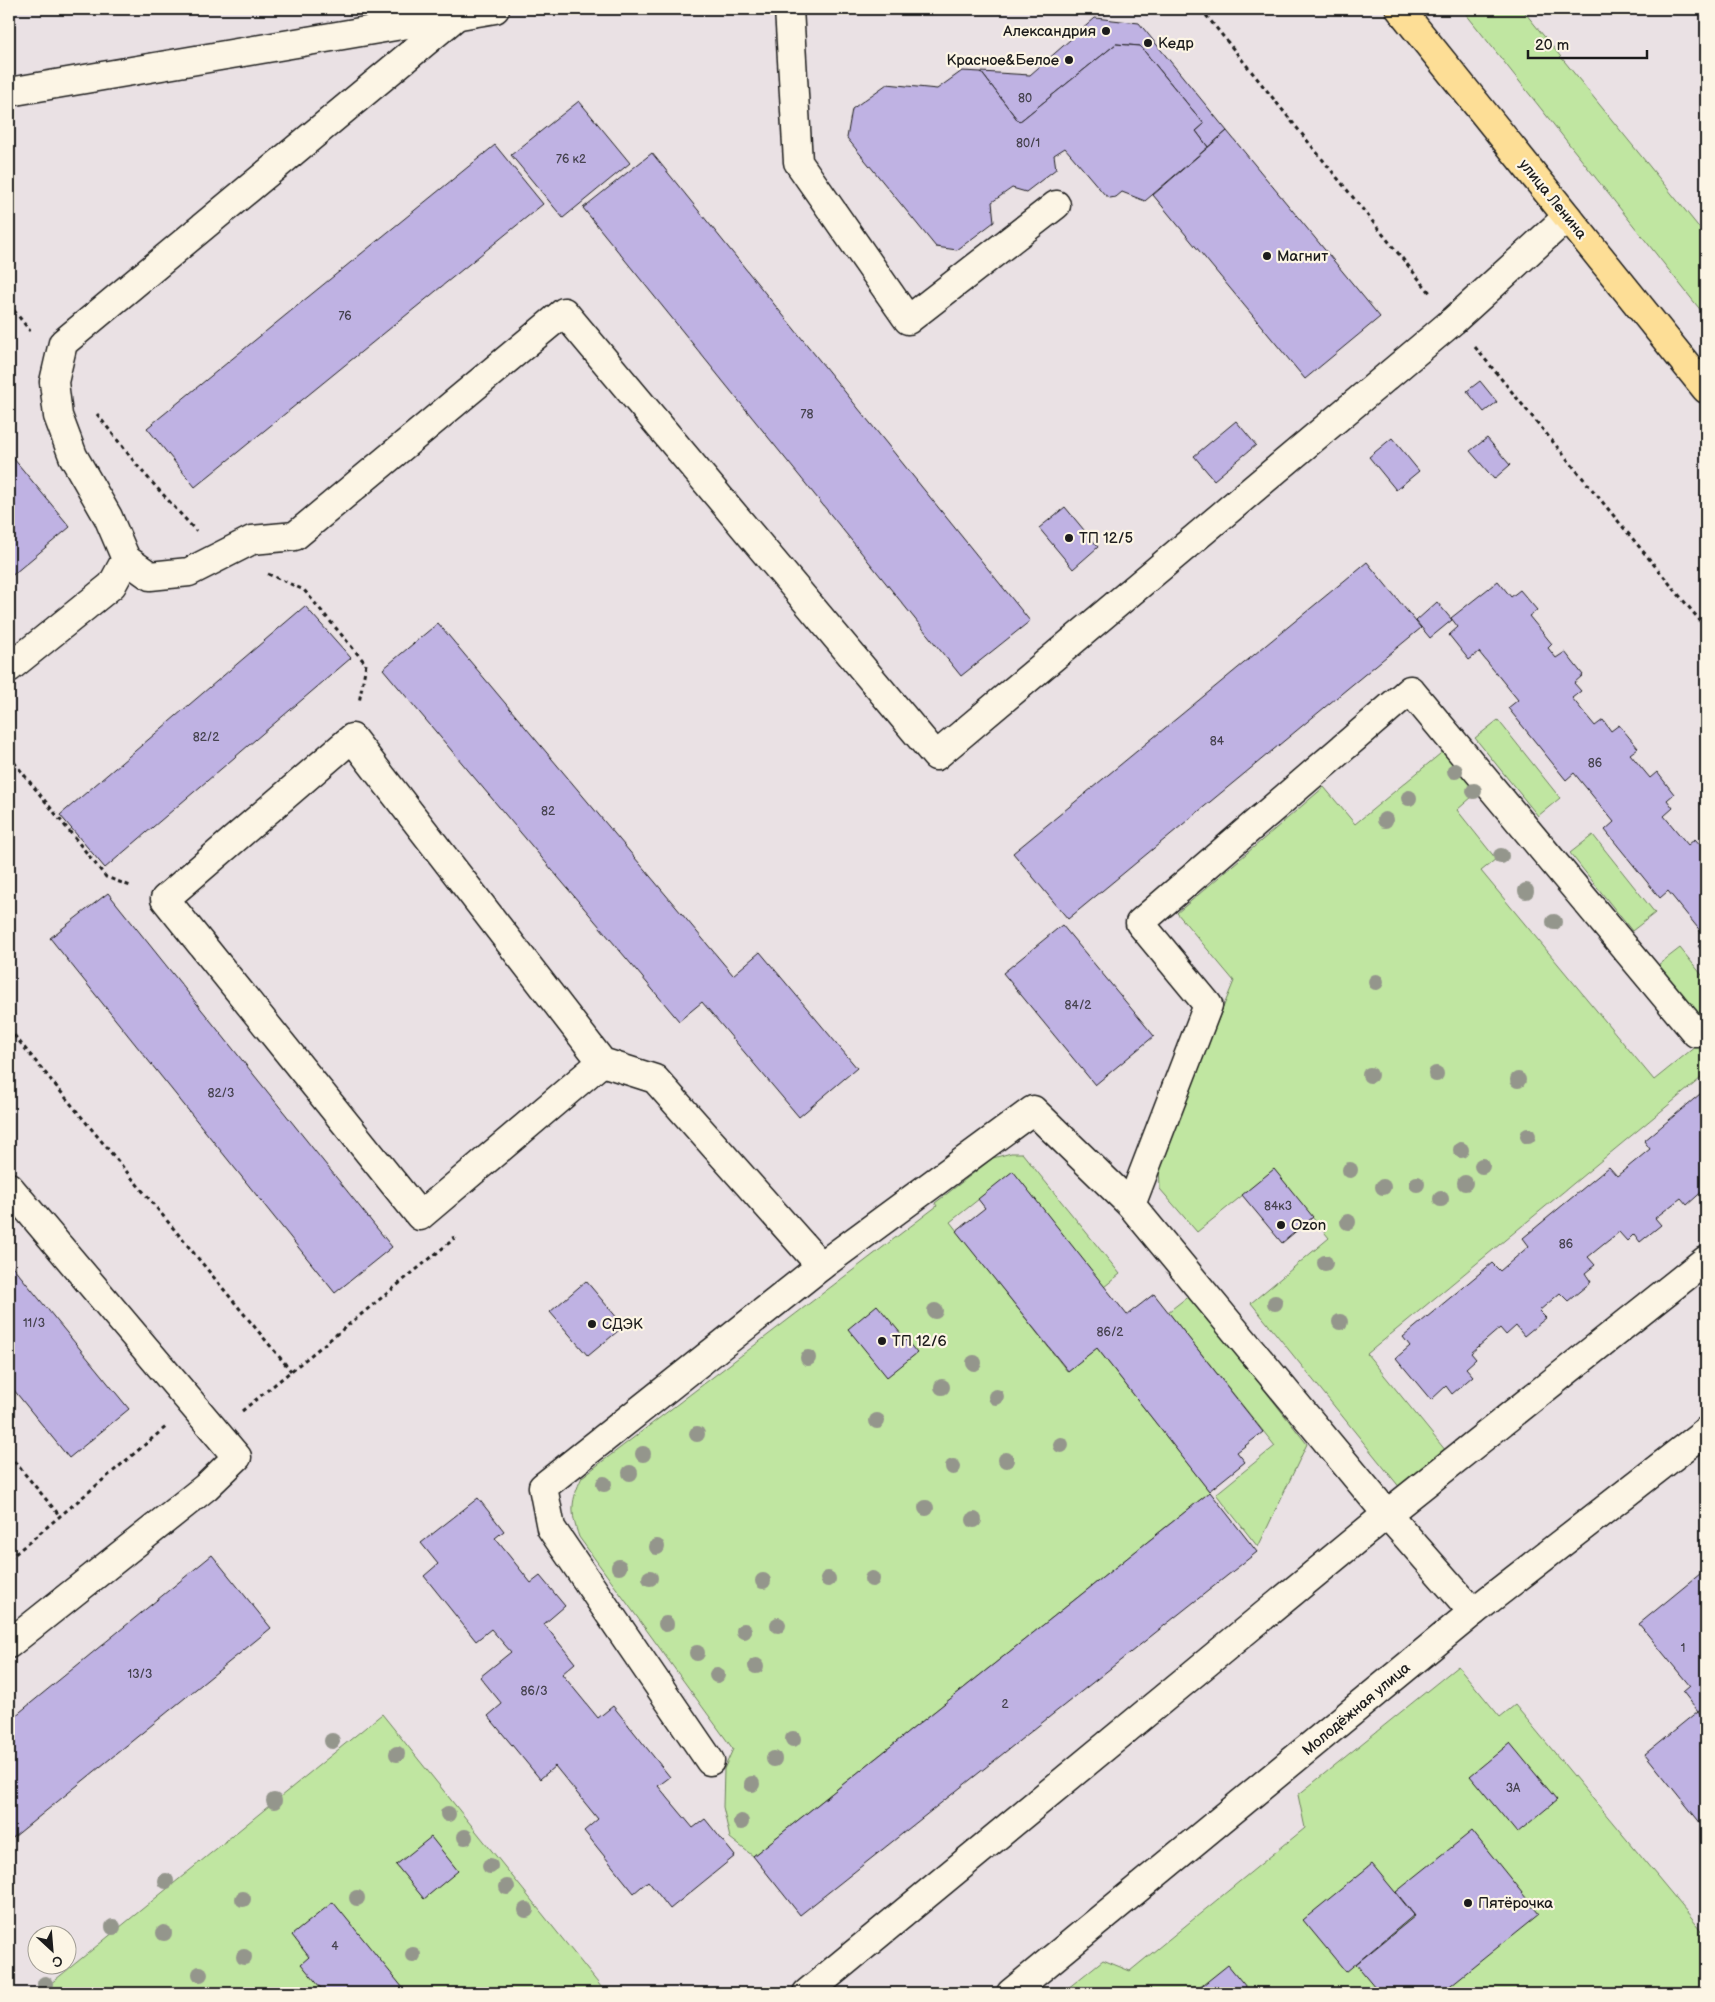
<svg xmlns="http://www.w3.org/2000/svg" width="1715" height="2002" viewBox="0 0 1715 2002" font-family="'Balsamiq Sans',sans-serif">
	<rect width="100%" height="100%" fill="#eae1e4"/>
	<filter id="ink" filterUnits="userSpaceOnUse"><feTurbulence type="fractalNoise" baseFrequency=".02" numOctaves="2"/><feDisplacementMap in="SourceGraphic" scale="10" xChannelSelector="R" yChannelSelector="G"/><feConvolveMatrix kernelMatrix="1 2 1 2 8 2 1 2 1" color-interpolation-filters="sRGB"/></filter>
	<g filter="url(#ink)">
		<g fill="#c0e6a1" stroke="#6e815e">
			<polygon points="1462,9 1522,9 1706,236 1706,317"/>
			<polygon points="1498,720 1560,798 1538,816 1475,738"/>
			<polygon points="1446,749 1480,790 1457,810 1496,859 1481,871 1654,1080 1706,1038 1706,1074 1367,1354 1446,1451 1401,1489 1251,1303 1329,1238 1274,1170 1197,1232 1160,1189 1159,1164 1234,981 1177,913 1324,787 1355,824"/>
			<polygon points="1593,835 1655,913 1632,931 1570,853"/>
			<polygon points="1680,948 1706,980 1706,1018 1702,1021 1658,965"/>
			<path d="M1011,1153H1022L1120,1274L1104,1287L1013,1172L950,1222L1067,1371L1097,1348L1210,1492L753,1856L730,1838L723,1807L724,1769L733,1749L579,1537C570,1511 571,1501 582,1477L937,1206L935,1203L993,1158Z"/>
			<polygon points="1190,1295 1307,1444 1258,1547 1216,1494 1275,1446 1168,1312"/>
			<polygon points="1458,1666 1500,1717 1515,1705 1706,1935 1706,1993 1062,1993 1103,1960 1130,1971 1305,1828 1298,1795"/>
			<polygon points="382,1714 606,1993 39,1993"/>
		</g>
		<g fill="#bfb2e3" stroke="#1c1c1c">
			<polygon points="1095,18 1139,23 1227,131 1208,147 1196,131 1204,124 1140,46 1116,44 1019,122 981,72 1030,75"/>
			<polygon points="1116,44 1140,46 1204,124 1196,131 1208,147 1145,201 1122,192 1116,197 1110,198 1105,195 1065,148 1054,155 1056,169 1026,192 1012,188 992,202 994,222 957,250 936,247 847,138 852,109 887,84 937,89 962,71 981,72 1019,122"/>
			<polygon points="579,101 630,163 563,218 511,155"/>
			<polygon points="1227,131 1380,317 1305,379 1153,195"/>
			<polygon points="495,145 543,204 195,487 147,428"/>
			<polygon points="652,153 1030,621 961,676 583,208"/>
			<polygon points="1480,381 1497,402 1484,412 1467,391"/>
			<polygon points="1236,421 1256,445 1214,480 1194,456"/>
			<polygon points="1392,438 1419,471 1396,490 1369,457"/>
			<polygon points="1487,438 1510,465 1494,479 1470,451"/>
			<polygon points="9,453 70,527 9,578"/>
			<polygon points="1065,507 1098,547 1073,569 1039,528"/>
			<polygon points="1367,562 1421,628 1068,919 1013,853"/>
			<polygon points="1498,581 1511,597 1520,590 1537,610 1529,616 1552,644 1548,648 1556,658 1565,652 1583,675 1574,683 1581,691 1572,698 1595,726 1603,720 1611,731 1619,725 1638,748 1630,754 1650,778 1657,772 1674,794 1667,800 1673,808 1664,816 1688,845 1695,839 1704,849 1706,847 1706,938 1668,891 1660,898 1605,830 1614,822 1574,773 1566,780 1508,708 1518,700 1479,652 1469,660 1449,635 1458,627 1451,618"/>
			<polygon points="1437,602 1452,620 1430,638 1416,621"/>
			<polygon points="305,606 351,658 105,868 60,815"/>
			<polygon points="438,623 733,975 760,952 857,1068 799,1117 702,1002 679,1021 383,669"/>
			<polygon points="108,893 392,1247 335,1293 50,938"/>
			<polygon points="1062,925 1154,1036 1095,1085 1003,973"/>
			<polygon points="1706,940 1706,956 1698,946"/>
			<polygon points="1706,1089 1706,1175 1702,1179 1706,1188 1687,1205 1681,1198 1655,1218 1661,1225 1640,1242 1634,1234 1627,1241 1619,1232 1588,1257 1595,1265 1585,1273 1591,1282 1568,1301 1560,1293 1539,1311 1546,1318 1524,1336 1516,1326 1506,1335 1500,1328 1471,1353 1476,1359 1466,1368 1473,1376 1452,1394 1446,1386 1431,1400 1396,1358 1410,1346 1403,1337 1492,1263 1500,1271 1529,1246 1523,1238 1609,1167 1617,1176 1650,1149 1644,1141"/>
			<polygon points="1274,1169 1313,1217 1282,1243 1242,1195"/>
			<polygon points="1013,1171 1127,1315 1154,1294 1263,1432 1237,1452 1245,1462 1209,1491 1097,1348 1068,1371 956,1231 985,1208 978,1199"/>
			<polygon points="9,1262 129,1409 69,1458 9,1384"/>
			<polygon points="586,1281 624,1326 588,1356 550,1312"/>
			<polygon points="877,1305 917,1353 887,1377 848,1329"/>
			<polygon points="1210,1492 1257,1552 800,1915 753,1856"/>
			<polygon points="478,1498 504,1531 495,1538 531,1583 540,1576 565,1606 544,1624 575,1663 562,1674 598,1718 613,1706 670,1777 658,1786 693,1828 705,1819 735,1856 670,1909 648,1881 634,1893 584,1831 598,1819 555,1766 540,1779 488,1716 502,1704 480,1677 511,1652 491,1629 476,1641 424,1576 438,1564 421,1543"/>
			<polygon points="212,1555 271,1628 9,1841 9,1721"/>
			<polygon points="1706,1569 1706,1673 1701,1677 1706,1683 1706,1705 1698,1711 1683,1692 1690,1686 1639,1624"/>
			<polygon points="1698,1711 1706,1722 1706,1830 1645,1754"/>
			<polygon points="1510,1743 1557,1800 1517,1833 1470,1776"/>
			<polygon points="1472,1831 1539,1914 1441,1993 1380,1993 1356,1964 1415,1916 1396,1892"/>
			<polygon points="431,1837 458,1871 424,1899 396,1865"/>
			<polygon points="1372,1864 1414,1915 1346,1972 1303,1920"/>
			<polygon points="333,1902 407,1993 325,1993 301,1964 309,1957 292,1935"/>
			<polygon points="1228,1965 1251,1993 1193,1993"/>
		</g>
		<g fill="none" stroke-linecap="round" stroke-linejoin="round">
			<g stroke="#1c1c1c" stroke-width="31">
				<g id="minor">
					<polyline points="789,9 798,162 908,320 1056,205"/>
					<polyline points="9,92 495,9"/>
					<polyline points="126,559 150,576 189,572 252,540 295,536 564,312 936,756 1453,321 1567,217"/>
					<polyline points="9,668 112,585 126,559 108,517 73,456 58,416 54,382 63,343 460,13"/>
					<polyline points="602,1062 420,1216 165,899 352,738 602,1062 655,1079 821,1266"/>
					<polyline points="9,1187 237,1457 206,1487 9,1644"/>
					<polyline points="1131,1205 1208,1005 1140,923 1410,690 1696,1033"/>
					<polyline points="710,1761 551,1528 543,1487 821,1266 1033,1110 1131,1205 1387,1514 1473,1612"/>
					<polyline points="807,1993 1387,1514 1706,1260"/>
					<polyline points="1011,1993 1473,1612 1706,1431"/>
				</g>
			</g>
			<g stroke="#1c1c1c" stroke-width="31">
				<polyline id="major" points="1400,9 1706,389"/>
			</g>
			<g stroke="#1c1c1c" stroke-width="3" stroke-dasharray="4 4" stroke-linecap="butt">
				<polyline points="1201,9 1431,294"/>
				<polyline points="9,304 30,331"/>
				<polyline points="1475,347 1706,628"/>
				<polyline points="97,414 140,469 196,531"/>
				<polyline points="268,574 304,590 366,664 359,703"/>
				<polyline points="9,756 106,877 133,887"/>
				<polyline points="9,1029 291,1371"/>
				<polyline points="242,1411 454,1239 452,1234"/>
				<polyline points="9,1455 60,1516"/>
				<polyline points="9,1559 167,1426"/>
			</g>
			<use href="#minor" stroke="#fcf5e5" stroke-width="28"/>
			<use href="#major" stroke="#fdde96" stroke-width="28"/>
		</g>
		<g fill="#94968c">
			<circle cx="1455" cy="771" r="8"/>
			<circle cx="1474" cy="791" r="8"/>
			<circle cx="1409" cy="798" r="8"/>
			<circle cx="1385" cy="820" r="8"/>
			<circle cx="1501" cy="856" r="8"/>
			<circle cx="1526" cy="891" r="8"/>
			<circle cx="1554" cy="922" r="8"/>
			<circle cx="1376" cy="982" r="8"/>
			<circle cx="1436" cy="1074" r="8"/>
			<circle cx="1370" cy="1075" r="8"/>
			<circle cx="1518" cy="1080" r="8"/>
			<circle cx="1528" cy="1136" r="8"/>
			<circle cx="1461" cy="1150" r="8"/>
			<circle cx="1482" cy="1166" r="8"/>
			<circle cx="1350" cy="1170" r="8"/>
			<circle cx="1465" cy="1183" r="8"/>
			<circle cx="1417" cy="1184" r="8"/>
			<circle cx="1383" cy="1187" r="8"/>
			<circle cx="1441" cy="1199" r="8"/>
			<circle cx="1348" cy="1222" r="8"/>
			<circle cx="1325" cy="1263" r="8"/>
			<circle cx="1275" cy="1303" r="8"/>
			<circle cx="935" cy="1311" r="8"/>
			<circle cx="1340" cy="1322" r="8"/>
			<circle cx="808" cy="1358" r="8"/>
			<circle cx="974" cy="1363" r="8"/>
			<circle cx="942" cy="1387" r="8"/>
			<circle cx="996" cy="1397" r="8"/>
			<circle cx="877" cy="1421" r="8"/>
			<circle cx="697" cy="1434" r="8"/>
			<circle cx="1061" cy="1445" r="8"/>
			<circle cx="643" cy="1454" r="8"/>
			<circle cx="1006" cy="1460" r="8"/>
			<circle cx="953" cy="1467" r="8"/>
			<circle cx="630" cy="1473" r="8"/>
			<circle cx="604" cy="1484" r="8"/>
			<circle cx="926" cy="1508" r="8"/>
			<circle cx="974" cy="1520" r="8"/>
			<circle cx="657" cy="1547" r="8"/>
			<circle cx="619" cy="1567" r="8"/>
			<circle cx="650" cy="1578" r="8"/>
			<circle cx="828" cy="1579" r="8"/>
			<circle cx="872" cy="1579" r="8"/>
			<circle cx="763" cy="1581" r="8"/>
			<circle cx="666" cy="1624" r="8"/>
			<circle cx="778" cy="1625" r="8"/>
			<circle cx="744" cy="1631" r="8"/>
			<circle cx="697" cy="1653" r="8"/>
			<circle cx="756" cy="1666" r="8"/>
			<circle cx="717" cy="1675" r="8"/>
			<circle cx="793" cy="1739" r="8"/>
			<circle cx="332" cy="1741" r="8"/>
			<circle cx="397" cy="1754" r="8"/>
			<circle cx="774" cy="1759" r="8"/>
			<circle cx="752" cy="1784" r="8"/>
			<circle cx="274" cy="1801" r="8"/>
			<circle cx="448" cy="1814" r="8"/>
			<circle cx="741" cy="1822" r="8"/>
			<circle cx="465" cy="1837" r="8"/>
			<circle cx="490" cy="1866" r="8"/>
			<circle cx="166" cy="1881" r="8"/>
			<circle cx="507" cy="1887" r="8"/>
			<circle cx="357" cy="1898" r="8"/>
			<circle cx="243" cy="1899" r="8"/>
			<circle cx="526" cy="1910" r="8"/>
			<circle cx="113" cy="1927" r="8"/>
			<circle cx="164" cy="1933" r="8"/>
			<circle cx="413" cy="1955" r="8"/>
			<circle cx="244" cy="1957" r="8"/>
			<circle cx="200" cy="1974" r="8"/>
			<circle cx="45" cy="1984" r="8"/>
		</g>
	</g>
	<g fill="#1c1c1c" stroke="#fcf5e5" stroke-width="2">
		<circle cx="1106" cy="31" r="5"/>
		<circle cx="1148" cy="43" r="5"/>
		<circle cx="1069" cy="60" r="5"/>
		<circle cx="1267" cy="256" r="5"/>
		<circle cx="1069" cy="538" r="5"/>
		<circle cx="1281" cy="1225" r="5"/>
		<circle cx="592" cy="1324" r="5"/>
		<circle cx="882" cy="1341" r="5"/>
		<circle cx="1468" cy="1903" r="5"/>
	</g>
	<g text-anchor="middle" stroke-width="4.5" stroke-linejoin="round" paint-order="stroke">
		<g font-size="12" fill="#45424e">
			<text x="1025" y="102">80</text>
			<text x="1028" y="147">80/1</text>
			<text x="571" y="163">76 к2</text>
			<text x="345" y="320">76</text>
			<text x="807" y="418">78</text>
			<text x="206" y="741">82/2</text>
			<text x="1217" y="745">84</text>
			<text x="1595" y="767">86</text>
			<text x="548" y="815">82</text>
			<text x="1078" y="1009">84/2</text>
			<text x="221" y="1097">82/3</text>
			<text x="1278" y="1210">84к3</text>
			<text x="1566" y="1248">86</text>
			<text x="34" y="1327">11/3</text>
			<text x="1110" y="1336">86/2</text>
			<text x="1683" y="1652">1</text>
			<text x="140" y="1678">13/3</text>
			<text x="534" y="1695">86/3</text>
			<text x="1005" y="1708">2</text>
			<text x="1513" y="1792">3А</text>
			<text x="335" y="1950">4</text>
		</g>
		<g font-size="15" fill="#1c1c1c" stroke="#fcf5e5" text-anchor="start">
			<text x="1096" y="36" text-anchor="end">Александрия</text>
			<text x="1158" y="48">Кедр</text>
			<text x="1059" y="65" text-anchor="end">Красное&amp;Белое</text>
			<text x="1277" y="261">Магнит</text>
			<text x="1079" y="543">ТП 12/5</text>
			<text x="1291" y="1230">Ozon</text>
			<text x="602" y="1329">СДЭК</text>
			<text x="892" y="1346">ТП 12/6</text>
			<text x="1478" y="1908">Пятёрочка</text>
		</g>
		<g font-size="15" fill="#1c1c1c" stroke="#fcf5e5">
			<text transform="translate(1553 199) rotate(51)" y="5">улица Ленина</text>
			<text transform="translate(1356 1709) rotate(-40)" y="5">Молодёжная улица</text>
		</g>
	</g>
	<rect width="1715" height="2002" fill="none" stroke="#fcf5e5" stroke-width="30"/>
	<rect x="15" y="15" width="1685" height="1972" fill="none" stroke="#1c1c1c" stroke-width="2" filter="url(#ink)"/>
	<g transform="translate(52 1950) rotate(154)"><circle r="24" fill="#fcf5e5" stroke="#a29e95"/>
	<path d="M0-4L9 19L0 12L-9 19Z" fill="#1c1c1c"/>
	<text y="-8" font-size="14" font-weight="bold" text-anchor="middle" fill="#1c1c1c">С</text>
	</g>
	<path d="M1528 50v8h119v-8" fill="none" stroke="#1c1c1c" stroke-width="2.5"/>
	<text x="1535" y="50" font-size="15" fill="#1c1c1c" stroke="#fcf5e5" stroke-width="4" paint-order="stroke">20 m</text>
</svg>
